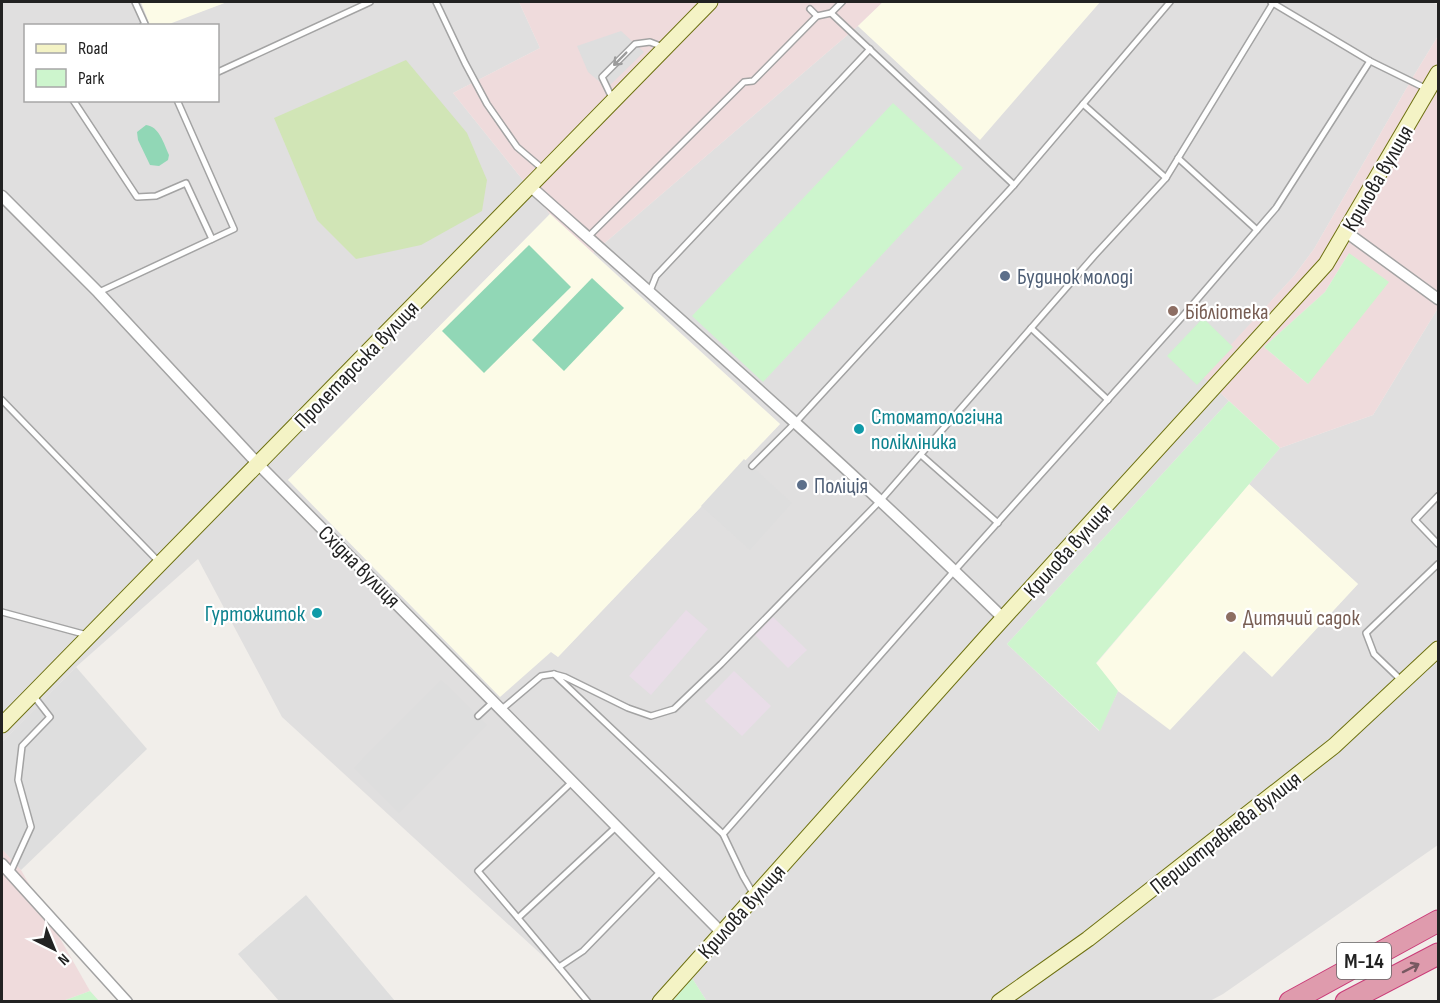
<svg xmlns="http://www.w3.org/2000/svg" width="1440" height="1003" viewBox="0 0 1440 1003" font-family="'Sofia Sans Condensed',sans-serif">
	<rect width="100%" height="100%" fill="#f1eeea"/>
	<polygon fill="#e0dfdf" points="2,2 141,2 150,25 26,26 26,100 218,100 218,26 164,25 227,2 519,2 540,48 453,93 550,214 288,480 551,651 558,657 780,424 593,253 858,26 980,139 1100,2 1432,2 1438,5 1438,36 1413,77 1314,249 1294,276 1203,376 1229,401 1007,644 1099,731 1118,691 1170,729 1244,650 1272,676 1358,584 1249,484 1280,448 1373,415 1438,308 1438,845 1223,994 1208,1002 706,1002 706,1000 692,978 673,1001 592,1001 282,717 198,559 76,667 2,742"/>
	<g fill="#efdbdc" fill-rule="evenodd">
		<polygon points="519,2 883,2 858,26 593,253 550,214 453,93 540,48"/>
		<path d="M1438,36V308L1373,415L1280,448L1202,376L1294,276L1314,249L1413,77ZM1349,253L1308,384L1264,347L1325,292Z"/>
		<polygon points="2,849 21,870 90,991 63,1001 2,1001"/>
	</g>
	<g fill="#e9dde8">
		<polygon points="686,610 708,629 651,695 629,676"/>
		<polygon points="773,617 807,650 788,668 755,635"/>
		<polygon points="734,671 771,706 742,736 705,701"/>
	</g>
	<g fill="#fcfbe7">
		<polygon points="141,2 227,2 164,26 150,25"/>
		<polygon points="883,2 1100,2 980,140 858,26"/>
		<polygon points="550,214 780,424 558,657 551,652 500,697 288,480"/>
		<polygon points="1249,484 1358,584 1272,677 1244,651 1170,730 1118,691 1096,664"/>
	</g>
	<polygon fill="#d1e5b6" points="406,60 467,133 487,180 482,211 421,245 356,259 317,220 274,118"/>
	<g fill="#cdf5cd">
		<polygon points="893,103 963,168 763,382 692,316"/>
		<polygon points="1349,253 1389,282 1308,384 1264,347 1325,292"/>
		<polygon points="1203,318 1233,347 1197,385 1167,356"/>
		<polygon points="1229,401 1280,448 1096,663 1118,691 1100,731 1007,644"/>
		<polygon points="692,978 706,1000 706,1001 673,1001"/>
		<polygon points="90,991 99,1001 63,1001"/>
	</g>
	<g fill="#91d7b6">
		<path d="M146,125C159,126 164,144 169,155L168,160L159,166L150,165L138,140L137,132Z"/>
		<polygon points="529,245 571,287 484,373 442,331"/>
		<polygon points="592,278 624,308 564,371 532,340"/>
	</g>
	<g fill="#dedede">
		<polygon points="621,31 644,52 607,88 588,72 577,46"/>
		<polygon points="744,459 792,503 750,550 701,506"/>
		<polygon points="76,667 147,749 21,870 2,849 2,742"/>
		<polygon points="441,680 487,725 399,813 354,768"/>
		<polygon points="306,895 395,1001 279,1001 238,954"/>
	</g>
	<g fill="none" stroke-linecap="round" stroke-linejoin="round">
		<g stroke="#a3a3a3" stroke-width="8">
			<g id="lane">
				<polyline points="135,2 145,24 142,26"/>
				<polyline points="436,2 465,63 487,104 517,147 544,170"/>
				<polyline points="1271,2 1370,61 1427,89"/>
				<polyline points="810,9 817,16"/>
				<polyline points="831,13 1014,185"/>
				<polyline points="218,72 370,2"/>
				<polyline points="73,100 137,197 156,196 186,183 212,239"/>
				<polyline points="613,100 602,77 635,44 650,42 663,47"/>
				<polyline points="1083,104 1166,178"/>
				<polyline points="1178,158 1257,230"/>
				<polyline points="587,238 744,82 753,81 817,16 831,13 842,2"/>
				<polyline points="650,291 656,276 870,49"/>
				<polyline points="99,292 234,229 177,100"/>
				<polyline points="1031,328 1108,400"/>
				<polyline points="2,400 159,562"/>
				<polyline points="921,455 998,523"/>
				<polyline points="752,466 795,423 1014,185 1170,2"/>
				<polyline points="1438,496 1415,520 1438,544"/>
				<polyline points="2,612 87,635"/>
				<polyline points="554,674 723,834 955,570 1182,317 1276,208 1370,61"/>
				<polyline points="1401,680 1374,654 1366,633 1438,564"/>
				<polyline points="502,709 541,676 554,674 565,677 628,708 651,716 674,709 721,664 880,501 1094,256 1166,178 1273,3"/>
				<polyline points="478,716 493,702"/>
				<polyline points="617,826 518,918 559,967 583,951 661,871"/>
				<polyline points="723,834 743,876 754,895"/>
				<polyline points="10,873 31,827 18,780 22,746 50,717 33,695"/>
				<polyline points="518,918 478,871 573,781"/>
				<polyline points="559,967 588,1002"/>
			</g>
		</g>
		<g stroke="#a3a3a3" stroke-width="13">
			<g id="street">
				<path d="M530,186C690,328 851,469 1004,619"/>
				<polyline points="2,196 98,292 258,464 722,933"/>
				<polyline points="1346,232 1438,299"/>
				<polyline points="2,864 127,1002"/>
			</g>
		</g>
		<g stroke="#6e7111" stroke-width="17">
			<g id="secondary">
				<polyline points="2,725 710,2"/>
				<polyline points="660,1002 989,634 1326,264 1438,73"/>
				<polyline points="999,1002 1088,939 1334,746 1438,649"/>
			</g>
		</g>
		<g stroke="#ca3c78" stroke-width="23">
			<g id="highway">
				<polyline points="1290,1002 1438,921"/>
				<polyline points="1346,1002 1438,954"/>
			</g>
		</g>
		<use href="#lane" stroke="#fff" stroke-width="5"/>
		<use href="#street" stroke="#fff" stroke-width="10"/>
		<use href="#secondary" stroke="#f4f3c5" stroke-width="15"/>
		<use href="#highway" stroke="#df9bad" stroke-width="21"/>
	</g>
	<defs><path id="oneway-shaft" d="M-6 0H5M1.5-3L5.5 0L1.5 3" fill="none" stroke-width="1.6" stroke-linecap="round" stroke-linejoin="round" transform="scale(1.5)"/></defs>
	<use stroke="#9c9c9c" href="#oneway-shaft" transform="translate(620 59) rotate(135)"/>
	<use stroke="#775861" href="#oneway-shaft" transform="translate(1411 968) rotate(-27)"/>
	<g fill="#5c6f8a" stroke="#fff" stroke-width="2">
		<circle cx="1005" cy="276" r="6"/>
		<circle cx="802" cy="485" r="6"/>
	</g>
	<g fill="#8d6e63" stroke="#fff" stroke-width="2">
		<circle cx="1173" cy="311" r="6"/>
		<circle cx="1231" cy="617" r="6"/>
	</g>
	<g fill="#0f9aa8" stroke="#fff" stroke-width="2">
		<circle cx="859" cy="429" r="6"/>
		<circle cx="317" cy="613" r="6"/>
	</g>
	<g text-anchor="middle" stroke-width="4.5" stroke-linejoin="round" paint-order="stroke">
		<rect fill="#fff" stroke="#646464" stroke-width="1.5" x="1337" y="943" width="54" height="36" rx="4.5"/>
		<g font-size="21" font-weight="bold" fill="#222">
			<text x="1364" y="968">М-14</text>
		</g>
		<g font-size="22" fill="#222" stroke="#fff">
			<text transform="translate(1377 178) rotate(-60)" y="8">Крилова вулиця</text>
			<text transform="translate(356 364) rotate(-46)" y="8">Пролетарська вулиця</text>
			<text transform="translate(1067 550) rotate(-48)" y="8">Крилова вулиця</text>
			<text transform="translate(360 566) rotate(45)" y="8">Східна вулиця</text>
			<text transform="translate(1225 832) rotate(-38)" y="8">Першотравнева вулиця</text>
			<text transform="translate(741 911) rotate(-48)" y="8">Крилова вулиця</text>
		</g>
		<g font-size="22" fill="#4e5e75" stroke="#fff" text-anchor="start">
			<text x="1017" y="284">Будинок молоді</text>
			<text x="814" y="493">Поліція</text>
		</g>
		<g font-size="22" fill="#785e54" stroke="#fff" text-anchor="start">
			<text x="1185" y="319">Бібліотека</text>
			<text x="1243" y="625">Дитячий садок</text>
		</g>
		<g font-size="22" fill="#0d838f" stroke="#fff" text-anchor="start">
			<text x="871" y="424">Стоматологічна<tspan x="871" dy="25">полікліника</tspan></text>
			<text x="305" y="621" text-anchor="end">Гуртожиток</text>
		</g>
	</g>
	<rect width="1440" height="1003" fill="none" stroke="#222222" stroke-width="6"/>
	<rect x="24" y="24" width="195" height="78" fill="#ffffff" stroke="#a7a7a7" stroke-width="1.5"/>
	<rect x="36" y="44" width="30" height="9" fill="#f4f3c5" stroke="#a7a7a7" stroke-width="1.5"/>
	<text x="78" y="54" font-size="18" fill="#222222">Road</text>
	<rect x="36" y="69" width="30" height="18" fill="#cdf5cd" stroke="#a7a7a7" stroke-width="1.5"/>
	<text x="78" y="84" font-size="18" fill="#222222">Park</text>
	<g transform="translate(54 949) rotate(137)" stroke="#ffffff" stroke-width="4.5" paint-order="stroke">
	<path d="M0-4.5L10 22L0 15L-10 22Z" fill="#222222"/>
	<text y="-9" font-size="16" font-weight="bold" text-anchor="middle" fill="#222222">N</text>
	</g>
</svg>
